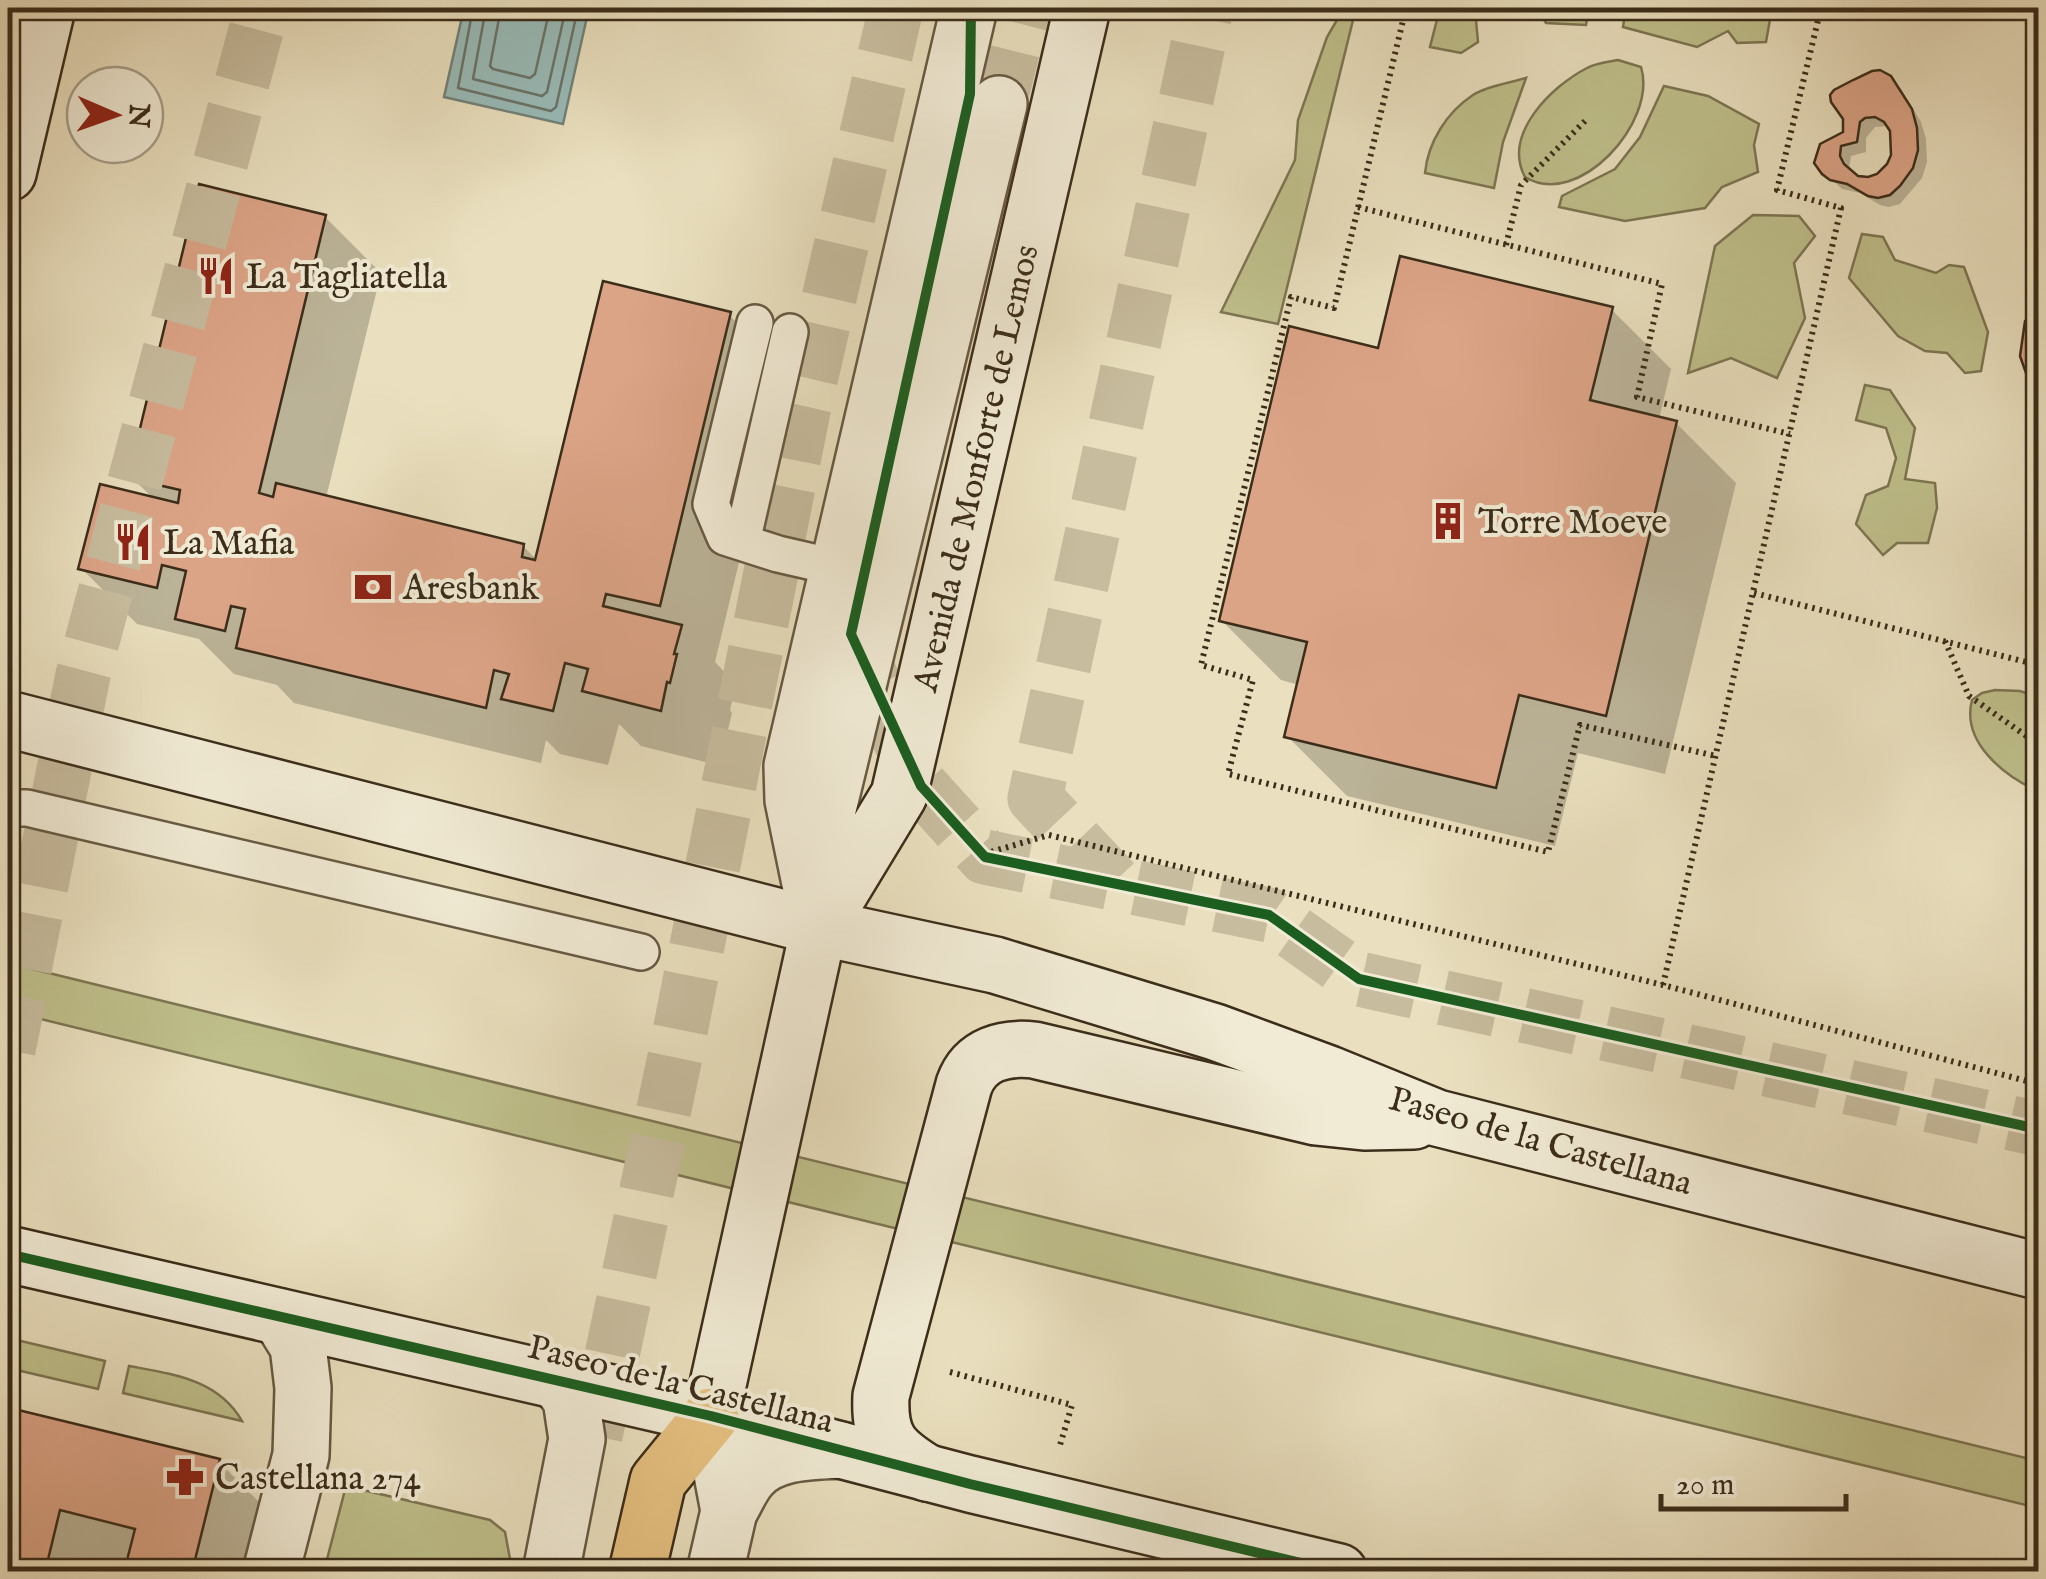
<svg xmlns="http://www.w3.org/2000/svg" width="2046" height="1579" viewBox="0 0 2046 1579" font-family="'IM FELL English',serif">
	<rect width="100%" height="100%" fill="#eae0bf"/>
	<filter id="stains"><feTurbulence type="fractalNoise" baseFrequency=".002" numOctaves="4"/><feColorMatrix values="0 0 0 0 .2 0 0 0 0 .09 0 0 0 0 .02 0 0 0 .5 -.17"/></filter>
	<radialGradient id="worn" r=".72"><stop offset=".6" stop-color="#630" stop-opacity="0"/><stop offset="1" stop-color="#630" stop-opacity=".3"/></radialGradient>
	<g fill="#bfc08c" stroke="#7d7653" stroke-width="2.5">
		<polygon points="1344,8 1356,8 1278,324 1221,312 1295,160 1298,120 1327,37"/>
		<polygon points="1440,8 1490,8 1476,20 1478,42 1461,53 1430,47"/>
		<polygon points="1503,8 1589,8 1586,25 1546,23 1538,10 1516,19"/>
		<polygon points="1626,8 1640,8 1677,17 1680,8 1772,8 1766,42 1737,43 1728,31 1697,47 1623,27"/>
		<path d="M1618,60L1641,67C1658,122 1578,210 1525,177C1502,134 1552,86 1587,68C1596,63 1608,62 1618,60Z"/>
		<path d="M1526,78L1503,142L1494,188L1425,173C1428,142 1447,112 1473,95C1487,86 1510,83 1526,78Z"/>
		<polygon points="1664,86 1708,96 1759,124 1754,145 1758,172 1722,187 1705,208 1625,221 1559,207 1562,196 1615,169 1640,137"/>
		<polygon points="1753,215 1799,216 1815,236 1794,263 1805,318 1777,378 1731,358 1688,373 1715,246"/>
		<polygon points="1862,234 1883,237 1895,260 1936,273 1949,265 1964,267 1988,332 1981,371 1965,373 1947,353 1925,351 1898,336 1849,278"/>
		<polygon points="1865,385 1890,390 1915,428 1905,479 1935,483 1937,508 1928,543 1897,543 1883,555 1856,524 1866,495 1888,486 1896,458 1886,428 1856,420"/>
		<path d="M1995,690L2020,691L2038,697V791C2004,776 1961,742 1972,700L1982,693Z"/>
		<polygon points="8,963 2038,1461 2038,1508 8,1011"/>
		<polygon points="8,1341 21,1341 105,1361 98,1389 8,1368"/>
		<path d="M129,1366C172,1374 218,1379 242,1421L123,1393Z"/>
		<polygon points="346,1486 490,1520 505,1532 510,1559 506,1571 324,1571"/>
	</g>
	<polygon fill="#99bbb8" stroke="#738279" stroke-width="2.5" points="464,8 589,8 563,124 444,97"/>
	<g fill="#0003" fill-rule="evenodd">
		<path d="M1890,78L1901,89L1921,122L1926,139L1927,162L1922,178L1900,204L1889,207L1880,205L1860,193L1842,189L1824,172L1845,134ZM1887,126L1893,129L1895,140L1890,165L1878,176L1857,178L1849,168L1851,156L1866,152V138L1875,127Z"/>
		<polygon points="325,217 381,273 326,498 523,546 538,561 729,315 785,371 715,662 736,684 730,710 732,713 726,738 723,737 717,765 641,746 619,724 608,765 560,754 546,740 541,763 294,703 277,685 234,674 199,639 137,624 81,568 154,499 131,477"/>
		<polygon points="1611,309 1671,369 1659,419 1676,423 1736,483 1665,774 1578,753 1555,846 1347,796 1287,736 1299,685 1281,680 1221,620 1380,352"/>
		<polygon points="16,1412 219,1462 274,1517 261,1572 127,1572 128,1568 116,1565 114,1572 8,1572 8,1446"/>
	</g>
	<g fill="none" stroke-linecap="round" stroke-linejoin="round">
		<g stroke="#6a7469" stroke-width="2.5">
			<polyline points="473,8 458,88 551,111 556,107 578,8"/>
			<polyline points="486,8 473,79 542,96 547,92 566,8"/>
			<polyline points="501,8 490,66 493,69 530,78 535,74 550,8"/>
		</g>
	</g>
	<g fill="#dca487" stroke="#3b2d1a" stroke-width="2.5" fill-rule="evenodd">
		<path d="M1880,70L1891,76L1912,109L1917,128L1918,150L1913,168L1900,186L1890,195L1878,198L1868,196L1847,184L1830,180L1822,174L1814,163L1820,144L1843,132V119L1831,102L1830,95L1834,90L1853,80L1872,71ZM1875,117L1884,122L1890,131L1891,155L1887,164L1877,174L1868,177L1858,176L1844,164L1840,156L1841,146L1857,142L1860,122L1865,118Z"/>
		<polygon points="199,184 326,215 259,493 273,497 276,483 524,544 522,557 535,560 603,281 731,312 660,606 606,594 603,606 682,625 674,654 677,654 670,683 667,682 661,711 582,691 588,669 565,663 553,711 501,699 509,674 494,670 486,708 236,648 245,609 231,606 225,631 175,619 186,571 162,565 157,588 78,569 100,484 178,503 180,490 128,478"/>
		<polygon points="1400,256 1613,307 1590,400 1677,421 1606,716 1519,695 1496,788 1284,737 1307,642 1219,621 1289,326 1378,348"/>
		<polygon points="2038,309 2038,392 2026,373 2020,356 2025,321"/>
		<polygon points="14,1409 220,1459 192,1572 124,1572 135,1529 60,1510 45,1572 8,1572 8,1435"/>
	</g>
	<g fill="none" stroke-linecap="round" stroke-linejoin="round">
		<g stroke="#c7bc9e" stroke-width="55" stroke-dasharray="55 28" stroke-linecap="butt">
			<polyline points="999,104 1023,8"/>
			<polyline points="852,636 921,786 985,857 1269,915 1359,979 2038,1129"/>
			<polyline points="1114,882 1035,798 1206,8"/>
		</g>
		<g stroke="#c7bc9e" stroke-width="55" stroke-dasharray="55 28" stroke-linecap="butt">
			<polyline points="8,1050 83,675 262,8"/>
			<polyline points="595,1436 675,1057 803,411 896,8"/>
		</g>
		<g stroke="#675a43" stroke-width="40">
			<g id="service">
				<polyline points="755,323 711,504 725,537 778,554 839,568"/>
				<polyline points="742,542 790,332"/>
				<polyline points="8,808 27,808 641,952"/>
			</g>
		</g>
		<g stroke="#675a43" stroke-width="60">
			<g id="minor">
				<polyline points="823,869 828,809 999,104"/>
				<polyline points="819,927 793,800 792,766 969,8"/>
				<polyline points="271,1572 301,1455 303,1388 298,1346 280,1317"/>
				<polyline points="551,1572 577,1439 571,1399 557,1380"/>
			</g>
		</g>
		<g stroke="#675a43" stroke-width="60">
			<g id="tertiary">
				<polyline points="711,1416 729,1511 715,1572"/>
				<path d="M729,1511C736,1500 741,1486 750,1476C771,1451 810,1452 840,1450"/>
			</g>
		</g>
		<g stroke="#3b2d1a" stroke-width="60">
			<g id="secondary">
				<polyline points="8,173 47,8"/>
				<polyline points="8,719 819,927 995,965 1215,1032 1329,1074 1437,1118 2038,1271"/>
				<polyline points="8,1254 711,1416 970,1484 1339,1572"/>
				<polyline points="711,1416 819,927 899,795 1082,8"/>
				<path d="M927,1473C891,1451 879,1439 881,1396L964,1085C975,1054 1004,1047 1034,1050L1316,1117L1364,1122L1414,1121"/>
			</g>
		</g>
		<g stroke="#3b2d1a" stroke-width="60">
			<polyline id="primary" points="637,1572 658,1481 711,1416"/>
		</g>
		<g stroke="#3b2d1a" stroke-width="6" stroke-dasharray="2.5 5" stroke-linecap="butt">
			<polyline points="1406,8 1334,308 1291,297 1201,665 1253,680 1228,774 1548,852 1580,725 1716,756"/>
			<polyline points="1358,207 1662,284 1637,397 1790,434"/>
			<polyline points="1506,245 1521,185 1585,121"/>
			<polyline points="1754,593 2038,665"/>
			<polyline points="1945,641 1969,696 2038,744"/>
			<polyline points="977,856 1049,835 1663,985 2038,1084"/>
			<polyline points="1663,985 1841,208 1777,190 1821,8"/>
			<polyline points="950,1372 1072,1405 1060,1445"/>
		</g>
		<use href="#service" stroke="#f1ebd5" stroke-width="35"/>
		<use href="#minor" stroke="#f1ebd5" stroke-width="55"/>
		<use href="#tertiary" stroke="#f1ebd5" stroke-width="55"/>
		<use href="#secondary" stroke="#f1ebd5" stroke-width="55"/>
		<use href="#primary" stroke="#e5c080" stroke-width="55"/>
		<g stroke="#f1ebd5" stroke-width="16">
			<g id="cycleway">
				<polyline points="971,8 970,94 851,634 921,786 985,857 1269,915 1359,979 2038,1129"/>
				<polyline points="8,1254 711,1416 970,1484 1339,1572"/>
			</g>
		</g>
		<use href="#cycleway" stroke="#1b5e20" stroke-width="10"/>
	</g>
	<defs>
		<g id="restaurant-bare" transform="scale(3)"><path d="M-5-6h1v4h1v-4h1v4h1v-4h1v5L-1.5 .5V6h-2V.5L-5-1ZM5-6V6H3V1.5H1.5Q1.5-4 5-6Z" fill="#8f2418" stroke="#f1ebd5" stroke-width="2.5" paint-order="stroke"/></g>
		<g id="building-bare" transform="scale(3)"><path d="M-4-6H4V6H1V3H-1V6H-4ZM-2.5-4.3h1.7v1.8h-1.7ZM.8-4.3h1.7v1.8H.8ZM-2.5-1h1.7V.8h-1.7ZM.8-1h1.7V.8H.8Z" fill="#8f2418" stroke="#f1ebd5" stroke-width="2.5" paint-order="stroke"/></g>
		<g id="bank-bare" transform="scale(3)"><path d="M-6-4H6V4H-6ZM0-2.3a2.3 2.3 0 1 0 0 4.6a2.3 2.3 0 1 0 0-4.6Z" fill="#8f2418" stroke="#f1ebd5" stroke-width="2.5" paint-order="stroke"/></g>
		<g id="pharmacy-bare" transform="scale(3)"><path d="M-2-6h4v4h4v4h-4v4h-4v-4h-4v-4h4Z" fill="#8f2418" stroke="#f1ebd5" stroke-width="2.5" paint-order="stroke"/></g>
	</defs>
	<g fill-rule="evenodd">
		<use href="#restaurant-bare" x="216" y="276"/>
		<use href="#building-bare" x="1448" y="521"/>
		<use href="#restaurant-bare" x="133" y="542"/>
		<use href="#bank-bare" x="373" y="587"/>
		<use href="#pharmacy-bare" x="185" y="1477"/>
	</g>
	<g text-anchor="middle" stroke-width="8" stroke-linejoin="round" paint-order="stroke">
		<g font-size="35" fill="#3b2d1a" stroke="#f1ebd5" text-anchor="start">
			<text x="246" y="288">La Tagliatella</text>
			<text x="1478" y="533">Torre Moeve</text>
			<text x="163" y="554">La Mafia</text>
			<text x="403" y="599">Aresbank</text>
			<text x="215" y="1489">Castellana 274</text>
		</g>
		<g font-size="35" fill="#3b2d1a" stroke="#f1ebd5">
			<text transform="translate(975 468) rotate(-77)" y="12">Avenida de Monforte de Lemos</text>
			<text transform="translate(1541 1140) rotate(16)" y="12">Paseo de la Castellana</text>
			<text transform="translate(681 1383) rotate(14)" y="12">Paseo de la Castellana</text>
		</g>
	</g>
	<rect width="2046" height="1579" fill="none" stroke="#eae0bf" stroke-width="40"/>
	<rect x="10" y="10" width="2026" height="1559" fill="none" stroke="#3b2d1a" stroke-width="5"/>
	<rect x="20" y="20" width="2006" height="1539" fill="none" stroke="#3b2d1a" stroke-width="2.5"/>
	<g transform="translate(115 115) rotate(92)"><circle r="48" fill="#f1ebd5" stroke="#a89f8a" stroke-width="2.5"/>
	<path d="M0-8L18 38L0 25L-18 38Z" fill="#8f2418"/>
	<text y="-15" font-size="28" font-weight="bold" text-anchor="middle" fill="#3b2d1a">N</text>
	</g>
	<path d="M1661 1494v15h185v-15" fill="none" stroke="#3b2d1a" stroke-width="5"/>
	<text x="1676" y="1494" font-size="30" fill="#3b2d1a" stroke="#f1ebd5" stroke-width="8" paint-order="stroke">20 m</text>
	<rect width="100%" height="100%" filter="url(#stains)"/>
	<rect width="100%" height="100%" fill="url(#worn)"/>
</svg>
